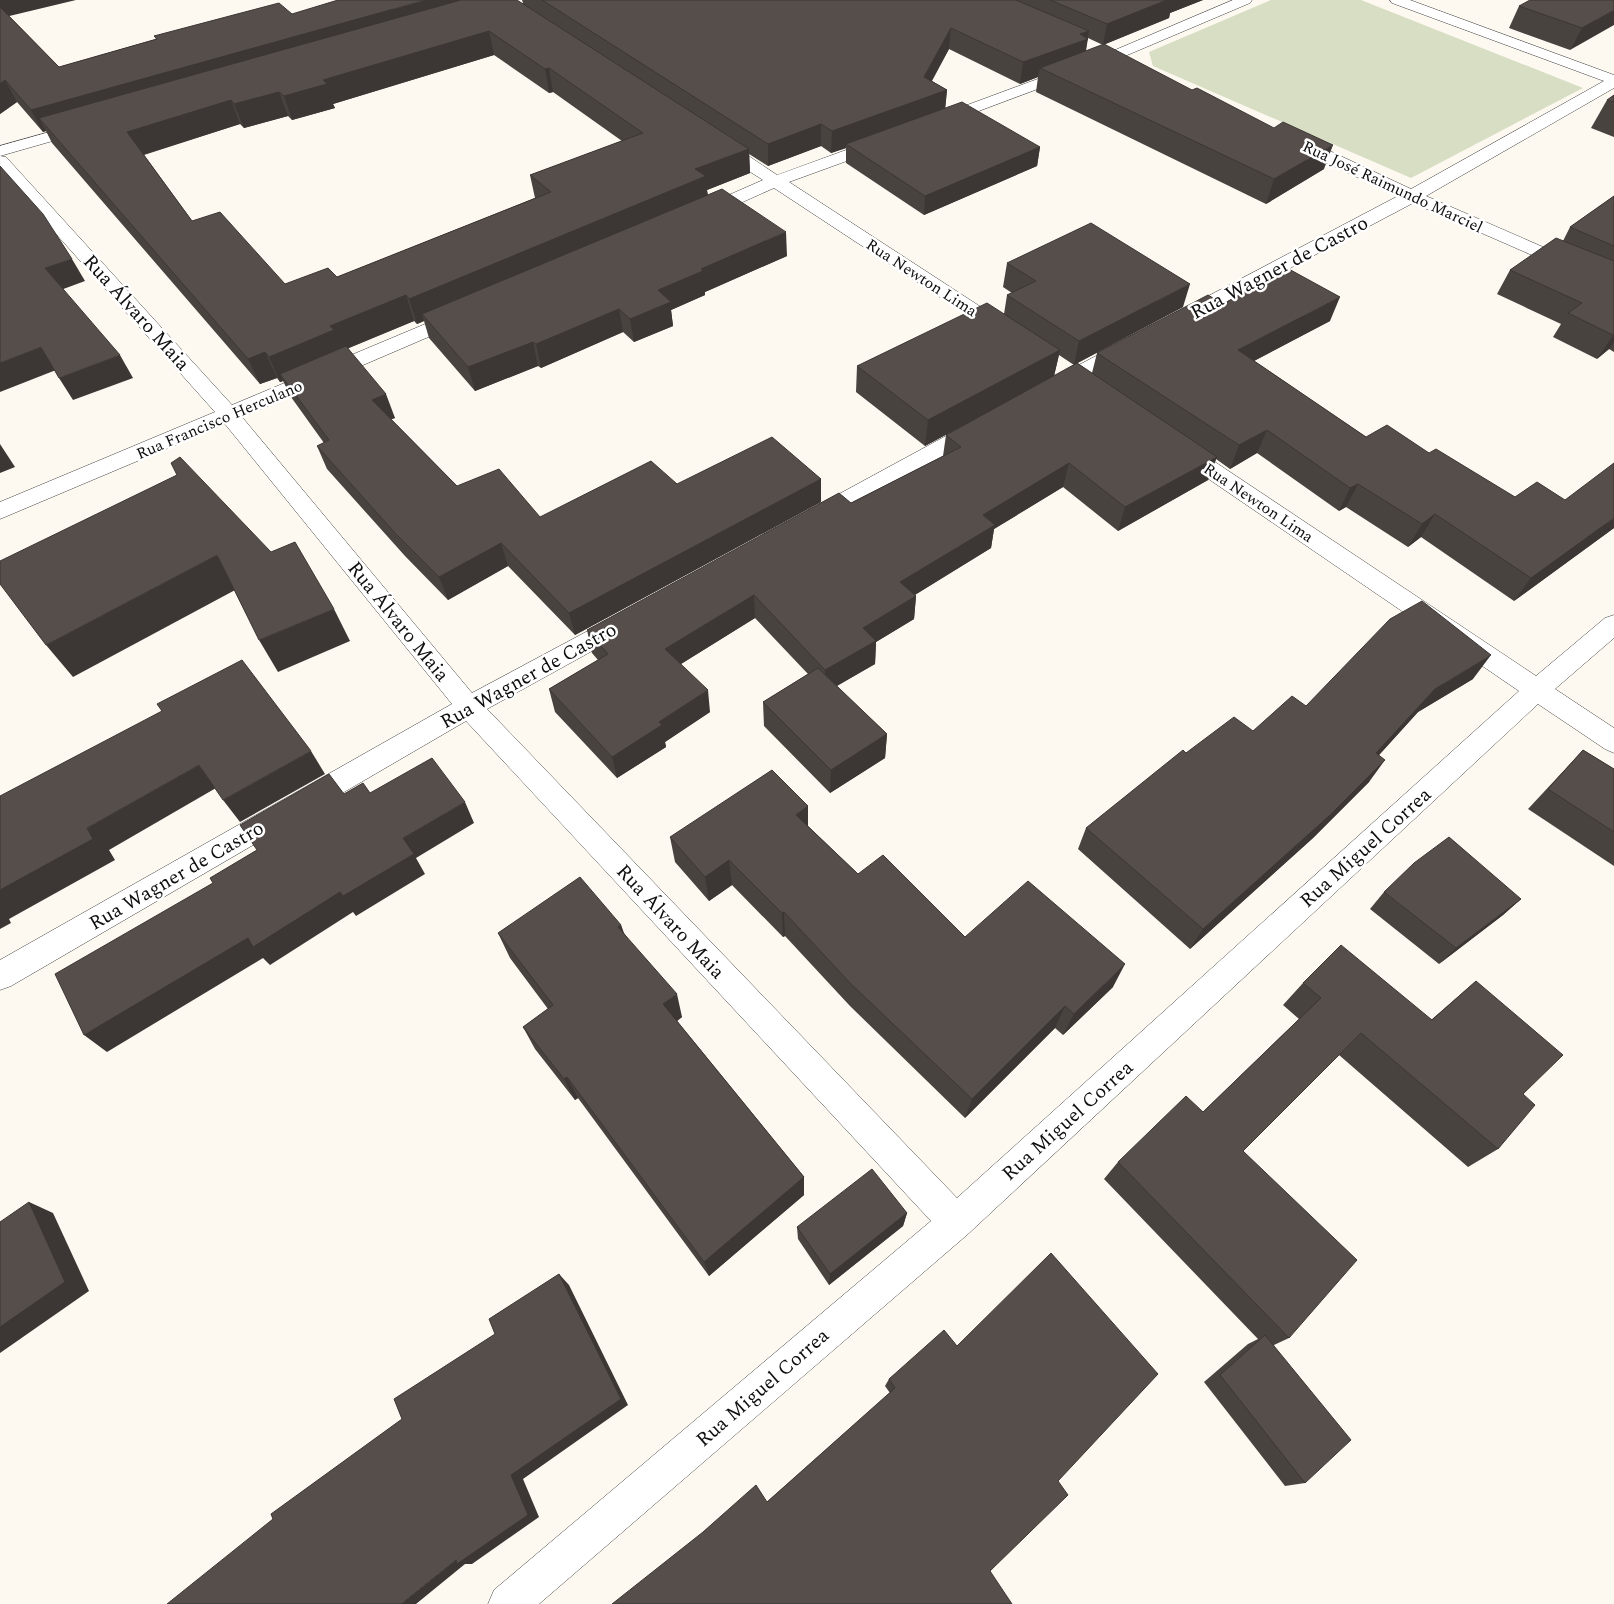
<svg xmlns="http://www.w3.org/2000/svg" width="1614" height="1604" viewBox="0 0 1614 1604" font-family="Spectral,serif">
	<rect width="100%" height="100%" fill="#fdf9f0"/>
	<polygon fill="#d8dec3" points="1271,0 1361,0 1583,88 1411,178 1153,66 1149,52"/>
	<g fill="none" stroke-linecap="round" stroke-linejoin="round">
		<g stroke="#414141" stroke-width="1">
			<g id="minor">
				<polygon points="1233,0 1252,0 1250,3 1118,59 944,124 932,124 930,121 932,118 1108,53"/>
				<polygon points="1390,0 1410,0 1614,75 1614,88 1426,196 1614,278 1614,291 1413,203 1190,321 1183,323 1176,321 1173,317 1176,313 1398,196 1288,145 1286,141 1288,137 1300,137 1411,189 1604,81 1392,3"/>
				<polygon points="85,122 91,124 93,127 91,130 0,156 6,157 232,405 454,312 461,310 468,312 471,316 468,320 242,417 472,693 612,618 621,615 630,618 633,624 630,630 487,709 957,1198 1519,691 1172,454 1169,449 1172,444 1180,442 1188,444 1536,676 1605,618 1614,615 1614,638 1555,689 1614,728 1614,753 1605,749 1538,704 968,1234 539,1604 488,1604 494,1590 931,1221 466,721 11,986 0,990 0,960 452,704 225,424 0,519 0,502 215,412 0,171 0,146"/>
				<polygon points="882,137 888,138 890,142 888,146 789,182 1010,326 1013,330 1010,334 1003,336 996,334 774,188 709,217 703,218 697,217 694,213 697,209 763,180 711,147 709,143 711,139 723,139 777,175"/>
				<polygon points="1128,341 1135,343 1138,347 1135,351 1060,392 1053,393 1046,392 1043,387 1046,382 1121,343"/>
				<polygon points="976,422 984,424 987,429 984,434 822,524 814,526 806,524 803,518 806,512 968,424"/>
			</g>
		</g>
		<use href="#minor" fill="#fff" fill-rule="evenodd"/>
	</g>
	<g fill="#494340" fill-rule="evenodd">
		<path d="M0,0L9,16L59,67L156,39L154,36L292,14L523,3L522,0H1203L1170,13L1169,18L1103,45L1088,38L1086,51L1324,169L1266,204L1036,92L1038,77L1020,84L949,49L932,81L947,90L945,108L1040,147L1037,166L924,215L846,163V148L831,153L821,146L768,166L749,154L750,173L707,190L708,195L787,256L705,292V295L671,310L673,326L634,342L623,332L541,368L538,366L475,391L429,338L424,321L417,324L414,321L348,348L395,418L391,419L457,486L540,517L677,484L821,479V502L575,635L508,566L448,600L405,556L327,469L317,446L324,443L291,397L283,381L280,382L277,378L260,384L52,143L46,131L43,132L17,102L0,114ZM494,55L549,93L553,92L622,141L530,175L535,198L337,277L285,284L192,221L144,155L240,124L244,128L288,116L292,120L335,108L333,104Z"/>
		<polygon points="1614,0 1570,50 1509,28 1519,6"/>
		<polygon points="1614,95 1614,137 1591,128 1607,100"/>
		<polygon points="1614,196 1614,352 1609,349 1597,359 1553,337 1561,324 1497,294 1510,270 1563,241 1570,227"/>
		<path d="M1007,263L1183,307L1077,363L1092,373L1097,353L1223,304L1330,321L1254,361L1366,437L1429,453L1515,497L1565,500L1614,528L1514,601L1421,537L1408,547L1346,507L1339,511L1257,453L1230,469L1216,459L1208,480L1118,531L1063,487L994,529L991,548L915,595L916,596L914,619L876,642L875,664L836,686L887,734L885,758L830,793L764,726L763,702L808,674L755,618L681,664L710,712L665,742L666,747L617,778L555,712L549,689L598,660L592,653L587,630L851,503L943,456L946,435L966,424L925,446L856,392L857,366L1004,314L1007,295L1012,293L1003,287ZM1059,355L1074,365L1054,376Z"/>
		<polygon points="1473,679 1418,712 1379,755 1369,782 1313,838 1190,949 1078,849 1086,828 1186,753 1253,731 1306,706"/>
		<polygon points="1583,750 1614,769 1614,866 1528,809"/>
		<polygon points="808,806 808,826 858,874 965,937 1113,987 1063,1035 1055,1028 965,1118 850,1006 785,936 783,937 732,885 709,901 675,862 670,837"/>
		<polygon points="1384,892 1521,899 1503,915 1439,964 1370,909"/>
		<polygon points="621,925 624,933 682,1017 677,1021 804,1177 804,1195 709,1276 578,1098 575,1100 535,1049 523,1027 548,1009 510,958 498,933"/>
		<polygon points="1476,981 1523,1094 1498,1149 1468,1167 1339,1055 1243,1151 1289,1338 1274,1345 1305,1483 1285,1486 1204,1382 1248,1344 1258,1339 1104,1179 1118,1162 1203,1112 1299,1019 1283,1005 1303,983 1431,1020"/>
		<polygon points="907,1213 903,1226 829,1285 798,1239 797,1227"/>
		<polygon points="889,1379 1058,1481 990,1571 767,1502 890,1393 885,1386"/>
	</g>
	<g fill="#3c3734">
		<polygon points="0,0 76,0 1,18 0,16"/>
		<polygon points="426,0 492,0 39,118 46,131 43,132 31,110"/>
		<polygon points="1167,0 1203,0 1170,13 1169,18 1103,45 1107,24"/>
		<polygon points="1614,10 1614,25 1570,50 1582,28"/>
		<polygon points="951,28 949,49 922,98 924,77"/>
		<polygon points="489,31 494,55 333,104 335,108 292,120 284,96 323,80"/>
		<polygon points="1089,31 1084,60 1040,68 1038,77 1020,84 1023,62 1080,34"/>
		<polygon points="549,68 553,92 549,93 545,69"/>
		<polygon points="5,80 17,102 0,114 0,84"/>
		<polygon points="947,90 945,111 846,144 846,148 831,153 832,131"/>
		<polygon points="279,92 288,116 244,128 234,104"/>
		<polygon points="231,100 240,124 139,156 127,132"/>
		<polygon points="821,124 821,146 768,166 768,144"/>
		<polygon points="1333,145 1324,169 1266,204 1274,179"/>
		<polygon points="1040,147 1037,166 924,215 925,196"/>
		<polygon points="749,149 750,173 707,190 708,201 422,314 424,321 417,324 409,299 695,169"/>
		<polygon points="786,232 787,256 705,292 705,295 671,310 673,326 634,342 630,319 658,290 701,269"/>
		<polygon points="72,259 85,281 58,291 45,268"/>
		<polygon points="1190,284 1183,307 1074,365 1079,341"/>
		<polygon points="406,295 414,321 342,351 280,374 283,381 280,382 269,357 330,326"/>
		<polygon points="1340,297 1330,321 1229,374 1238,350"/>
		<polygon points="619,309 623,332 541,368 536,344"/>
		<polygon points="1614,334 1614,342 1609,349 1597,359"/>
		<polygon points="533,342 538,366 475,391 468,367"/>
		<polygon points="41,347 56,370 0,392 0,363"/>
		<polygon points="1060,350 1054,376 925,446 928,420"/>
		<polygon points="265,352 277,378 260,384 248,359"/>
		<polygon points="120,355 133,378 73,400 59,378"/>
		<polygon points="386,394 395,418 381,423 372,400"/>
		<polygon points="1267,430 1257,453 1230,469 1239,445"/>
		<polygon points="0,444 15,467 0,473"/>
		<polygon points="1217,457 1208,480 1118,531 1125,507"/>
		<polygon points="1069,463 1063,487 994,529 991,548 898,605 900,582 983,515"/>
		<polygon points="821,479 821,502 575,635 569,613"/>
		<polygon points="1358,484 1346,507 1339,511 1350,488"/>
		<polygon points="1435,514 1421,537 1408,547 1422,524"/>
		<polygon points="1614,518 1614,528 1514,601 1531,578"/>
		<polygon points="501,543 508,566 448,600 439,577"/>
		<polygon points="217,555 237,589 73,677 46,645"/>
		<polygon points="754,595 755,618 668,672 665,649"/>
		<polygon points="916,596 914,619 876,642 875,664 825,693 825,670 863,628"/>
		<polygon points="334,609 350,641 278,672 259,640"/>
		<polygon points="1491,655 1473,679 1418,712 1360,776 1376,753 1435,689"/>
		<polygon points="708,690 710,712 665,742 666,747 617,778 612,757 659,722"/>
		<polygon points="887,734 885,758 830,793 831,770"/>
		<polygon points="311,751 325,774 240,822 223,800"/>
		<polygon points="1385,760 1369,782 1313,838 1190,949 1203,929"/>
		<polygon points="199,765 216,788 109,850 115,860 9,919 11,923 0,929 0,890 87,828"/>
		<polygon points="465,802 474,823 416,858 425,874 356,916 353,912 270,965 263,958 107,1052 84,1035 403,838"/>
		<polygon points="808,806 808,832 796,815"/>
		<polygon points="729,860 732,885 709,901 705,877"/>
		<polygon points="1521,899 1503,915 1439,964 1456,948"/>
		<polygon points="784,912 785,936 783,937 782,913"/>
		<polygon points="621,925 629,950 618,927"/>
		<polygon points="1125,964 1113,987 1063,1035 1074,1014"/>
		<polygon points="677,994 682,1017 669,1027 663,1004"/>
		<polygon points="1065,1006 1055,1028 965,1118 972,1099"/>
		<polygon points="567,1077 578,1098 575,1100 564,1079"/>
		<polygon points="804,1177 804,1195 709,1276 704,1262"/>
		<polygon points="29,1202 53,1213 89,1291 0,1353 0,1327"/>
		<polygon points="907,1213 903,1226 829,1285 830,1274"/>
		<polygon points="559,1274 569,1285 628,1405 523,1479 539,1517 472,1564 465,1564 416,1604 401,1604 456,1560 511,1475"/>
	</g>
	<g fill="#554e4b" stroke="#3c3734" fill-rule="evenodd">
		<polygon points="338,0 426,0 31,110 5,80 0,84 0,7 59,67 157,39 154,36 279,3 292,14"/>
		<path d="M461,0H517L749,149L695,169L706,176L409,299L406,295L330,326L334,330L269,357L265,352L248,359L39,118ZM489,31L545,69L549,68L643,133L530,175L551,192L337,277L328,268L285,284L220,212L192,221L127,132L231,100L234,104L279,92L284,96L327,84L323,80Z"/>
		<polygon points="542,0 1016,0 1089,31 1080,34 1088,39 1023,62 951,28 924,77 947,90 832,131 821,124 768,144"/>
		<polygon points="1050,0 1167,0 1107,24"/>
		<polygon points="1530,0 1614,0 1614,10 1582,28 1519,6"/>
		<polygon points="1104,44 1192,90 1197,88 1274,128 1283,122 1333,145 1274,179 1040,68"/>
		<polygon points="1614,95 1614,102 1607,100"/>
		<polygon points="962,102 1040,147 925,196 846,144"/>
		<polygon points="0,166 43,214 72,259 45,268 120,355 59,378 41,347 0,363"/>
		<polygon points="722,189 786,232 701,269 703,271 658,290 671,302 630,319 619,309 536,344 533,342 468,367 422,314"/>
		<polygon points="1614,196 1614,246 1570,227"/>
		<polygon points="1091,223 1190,284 1079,341 1007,295 1036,281 1007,263"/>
		<polygon points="1556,238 1614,261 1614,334 1613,335 1568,313 1582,303 1510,270"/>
		<polygon points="1287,268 1340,297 1238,350 1366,437 1387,425 1429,453 1436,449 1515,497 1537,482 1565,500 1614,463 1614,518 1531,578 1435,514 1422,524 1358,484 1350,488 1267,430 1239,445 1097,353 1208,295 1223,304"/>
		<polygon points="987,303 1060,350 928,420 857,366"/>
		<polygon points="346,346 386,394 372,400 457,486 499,469 540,517 651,461 677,484 772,437 821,479 569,613 501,543 439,577 395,533 317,446 329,440 280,374"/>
		<polygon points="1077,363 1217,457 1125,507 1069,463 983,515 995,525 900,582 916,596 863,628 876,641 825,670 754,595 665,649 708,690 659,722 662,725 612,757 549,689 608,654 587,630 839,493 851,503 961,447 946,435"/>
		<polygon points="180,457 271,552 295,542 334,609 259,640 217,555 46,645 0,584 0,561 177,475 171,463"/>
		<polygon points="1422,601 1491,655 1435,689 1376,753 1385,760 1329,816 1203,929 1086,828 1183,750 1186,753 1234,717 1253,731 1292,696 1306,706 1390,619"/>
		<polygon points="242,660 311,751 223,800 199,765 87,828 93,839 0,890 0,796 162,711 157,704"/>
		<polygon points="818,668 887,734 831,770 763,702"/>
		<polygon points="1583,750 1614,769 1614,832 1548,789"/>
		<polygon points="432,758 465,802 403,838 414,854 343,896 340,892 253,947 248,938 84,1035 55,974 213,883 210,878 257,850 240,825 329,774 344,794 363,783 370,793"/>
		<polygon points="772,770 808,806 796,815 858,874 883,855 965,937 1028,881 1125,964 1074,1014 1065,1006 972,1099 851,984 784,912 782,913 729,860 705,877 670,837"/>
		<polygon points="1449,837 1521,899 1456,948 1384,892 1414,863"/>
		<polygon points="580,877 621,925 618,927 677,994 663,1004 804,1177 704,1262 567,1077 564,1079 523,1027 553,1005 498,933"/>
		<polygon points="1341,945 1432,1020 1476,981 1563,1055 1523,1094 1535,1105 1498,1149 1361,1033 1243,1151 1357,1260 1289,1338 1118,1162 1186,1096 1203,1112 1321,998 1303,983"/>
		<polygon points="872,1169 907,1213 830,1274 797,1227"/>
		<polygon points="29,1202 65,1282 0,1327 0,1222"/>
		<polygon points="1051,1253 1158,1374 1058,1481 1068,1495 990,1571 1012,1604 612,1604 703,1532 756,1485 767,1502 895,1388 889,1379 944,1330 957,1346"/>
		<polygon points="559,1274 621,1399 511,1475 528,1515 457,1564 456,1560 401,1604 167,1604 273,1519 271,1514 402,1419 394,1399 495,1334 489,1319"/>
		<polygon points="1265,1335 1351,1440 1305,1483 1220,1375"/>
	</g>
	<g text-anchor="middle" stroke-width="5" stroke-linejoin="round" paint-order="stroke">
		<g font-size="16" fill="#0e0e0e" stroke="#fff">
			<text transform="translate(1393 186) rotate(25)" y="6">Rua José Raimundo Marciel</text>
			<text transform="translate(922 277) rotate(33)" y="6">Rua Newton Lima</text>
			<text transform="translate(219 419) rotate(-23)" y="6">Rua Francisco Herculano</text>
			<text transform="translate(1259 502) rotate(34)" y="6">Rua Newton Lima</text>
		</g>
		<g font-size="20" fill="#0e0e0e" stroke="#fff">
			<text transform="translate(1279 267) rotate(-28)" y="7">Rua Wagner de Castro</text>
			<text transform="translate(137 312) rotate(48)" y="7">Rua Álvaro Maia</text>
			<text transform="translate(399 621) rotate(51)" y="7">Rua Álvaro Maia</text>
			<text transform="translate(528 675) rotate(-29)" y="7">Rua Wagner de Castro</text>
			<text transform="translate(1365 847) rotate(-42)" y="7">Rua Miguel Correa</text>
			<text transform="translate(176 875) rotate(-30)" y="7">Rua Wagner de Castro</text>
			<text transform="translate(671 921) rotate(47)" y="7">Rua Álvaro Maia</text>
			<text transform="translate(1067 1120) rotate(-42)" y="7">Rua Miguel Correa</text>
			<text transform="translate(762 1387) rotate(-41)" y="7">Rua Miguel Correa</text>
		</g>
	</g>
</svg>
